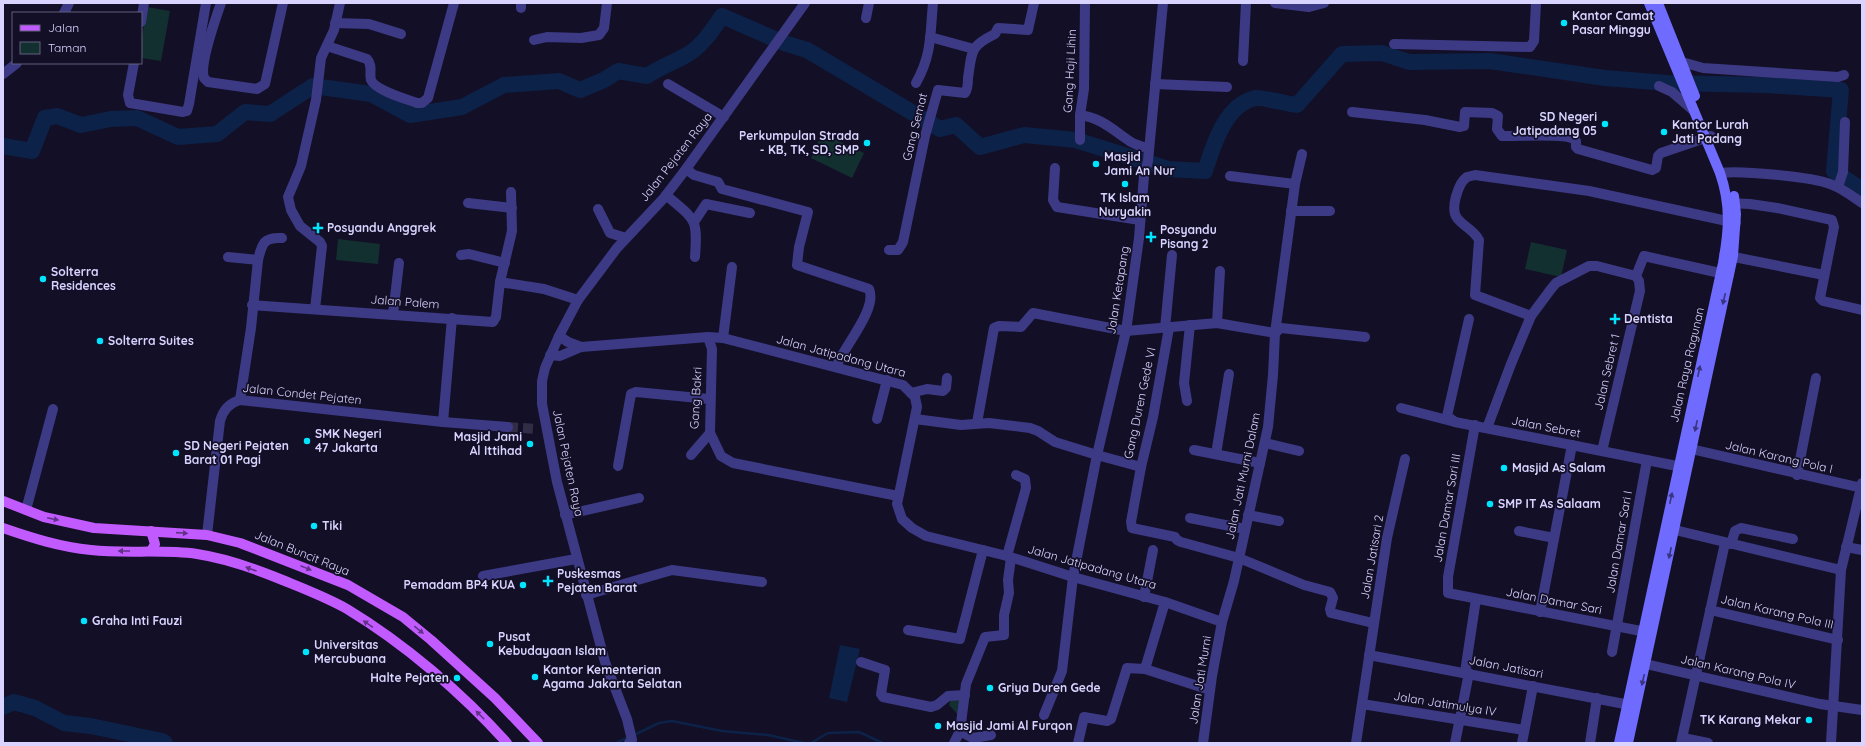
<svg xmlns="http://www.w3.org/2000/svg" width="1865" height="746" viewBox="0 0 1865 746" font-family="Quicksand,sans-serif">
	<rect width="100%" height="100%" fill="#130f26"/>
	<g fill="#12302f">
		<polygon points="147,7 170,11 161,61 141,58 141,43"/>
		<polygon points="822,133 864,153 852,178 811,158"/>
		<polygon points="338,239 380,244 378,264 336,260"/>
		<polygon points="1531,242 1567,250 1561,277 1525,269"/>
		<polygon points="951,696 961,697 958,715 949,705"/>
	</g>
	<polygon fill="#0c2248" points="840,645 860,649 847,702 829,698"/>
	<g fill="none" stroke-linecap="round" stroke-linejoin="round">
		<g stroke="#0c2248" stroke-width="2.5">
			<polyline points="634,735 659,723 672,721 722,731 768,735 804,743"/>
			<polyline points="616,743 629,737"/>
			<polyline points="811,743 828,733 859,732 883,743"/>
		</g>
		<g stroke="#0c2248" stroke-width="16">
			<path d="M3,146L32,151L45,118L57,116L81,125L111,119L137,118L178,137L217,134L245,112L270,114L313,86L371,94L410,115L462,107L504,85L559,81L580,90L604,80L618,71L647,76C660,67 670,64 683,57C700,49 712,31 722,16L784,43L807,50L940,129L956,125L980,147L1024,135L1076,140L1168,169L1205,171C1213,146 1225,105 1255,98C1261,97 1288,104 1297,105L1342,54L1382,53L1409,62L1490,61L1605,78L1667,83L1765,85L1841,90L1834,171L1862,190"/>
			<polyline points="3,707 14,702 35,708 64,723 91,726 162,741 165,743"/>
		</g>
		<polyline stroke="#312d47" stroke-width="10" stroke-dasharray="10 5" stroke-linecap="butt" points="508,427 538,429"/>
		<g stroke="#3d3a85" stroke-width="10">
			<path d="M221,3C216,18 199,64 204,78L208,82L257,89L265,84L283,3"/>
			<polyline points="1275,3 1309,7 1324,3"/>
			<polyline points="521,8 521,3"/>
			<polyline points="64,13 69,3"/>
			<polyline points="866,18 869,3"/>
			<polyline points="141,22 144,3"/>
			<polyline points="335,23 369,24 401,34"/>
			<polyline points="930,37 974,49"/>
			<polyline points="534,40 547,37 581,38 599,35 604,28 607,3"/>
			<polyline points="1394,44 1530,47 1534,41 1536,3"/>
			<path d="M327,46L367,59C373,65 369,73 371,80C375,90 406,99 417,103H422L428,98L454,3"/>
			<polyline points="1675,60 1703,68 1838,77 1844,75"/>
			<polyline points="1243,61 1246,3"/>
			<polyline points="134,63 128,95 130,103 183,112 187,111 189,104 206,3"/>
			<polyline points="3,74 17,63"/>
			<path d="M916,83C932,55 930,34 933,3"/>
			<polyline points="668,84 724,117"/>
			<polyline points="1155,84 1227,87"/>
			<polyline points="1659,86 1672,92 1694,111"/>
			<path d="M1352,112L1425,120L1460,127L1464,126L1465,112L1492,113L1498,116L1497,129L1502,136C1516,137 1569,132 1576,141V147L1578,149L1652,170L1656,168L1658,156L1661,153L1711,136"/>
			<path d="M1080,115C1101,118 1112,129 1128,140C1134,145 1142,146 1149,149"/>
			<polyline points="1080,140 1080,115 1084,89 1085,3"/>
			<polyline points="1055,168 1053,200 1057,207 1140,220"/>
			<path d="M686,169L694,175L718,182L722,189L808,212L799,247L797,265L869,289C878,309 844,346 836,367"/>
			<path d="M1720,173C1740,170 1812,177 1830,184C1842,188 1852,196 1862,203"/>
			<polyline points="1230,176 1295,184"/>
			<polyline points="1838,187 1843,172 1845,122"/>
			<path d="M666,195C695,220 698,217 695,257"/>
			<polyline points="468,203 512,208"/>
			<polyline points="1728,203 1750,204 1777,208 1832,220 1834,227 1820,298 1823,301 1862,310"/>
			<polyline points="598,209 610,233 626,238"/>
			<polyline points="1291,211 1330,211"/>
			<polyline points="694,222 706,204 750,213"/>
			<path d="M889,250H898L903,242L925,136L938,90L965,93C968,89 968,83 968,78C972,51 970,46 995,34L998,28L1028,30L1034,3"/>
			<polyline points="461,255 469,254 505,263"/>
			<polyline points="1724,255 1824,275"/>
			<path d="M228,257L258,260C262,243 264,237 282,238"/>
			<polyline points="1636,276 1644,256 1729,275"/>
			<polyline points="500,282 544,289 578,300"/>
			<polyline points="252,305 493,322 496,317 500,282 512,231 511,192"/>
			<polyline points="315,309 322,246 320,242 300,226 291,210 288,197 301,166 316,100 321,58 334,30 340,3"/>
			<polyline points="393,314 399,263"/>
			<path d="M1531,316L1475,295L1479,240C1474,230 1464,227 1457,218C1450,209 1458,183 1467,177L1475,175L1589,191L1736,223"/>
			<polyline points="1217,323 1220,271"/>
			<polyline points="1165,328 1172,255"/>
			<polyline points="723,338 732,267"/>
			<polyline points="911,393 927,389 943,391 946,388 947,378"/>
			<polyline points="240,400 251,328 258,260"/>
			<polyline points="1187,401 1184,383 1190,325"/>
			<polyline points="1401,408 1455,422 1687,468"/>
			<polyline points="877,419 887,380"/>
			<polyline points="915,419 961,425 989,423 1030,428 1038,431 1055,442 1097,455 1141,467 1153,417 1169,328"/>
			<polyline points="443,422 452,318"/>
			<polyline points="1455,422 1447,416 1469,319"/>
			<polyline points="977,423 994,328 999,326 1021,327 1033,313 1126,331 1217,323 1275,333 1281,328 1365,337"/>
			<polyline points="1475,425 1448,577 1448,593 1651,633"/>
			<polyline points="1487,428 1511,364 1531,316 1551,289 1556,283 1589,266 1597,266 1636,276"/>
			<polyline points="710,433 721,456 733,463 898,496"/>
			<polyline points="1265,443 1299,451"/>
			<polyline points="1691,449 1862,488"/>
			<polyline points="1194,450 1260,463"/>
			<polyline points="1602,451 1640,291 1639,281 1636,276"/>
			<polyline points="1216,454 1229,374"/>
			<polyline points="691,455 710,433 712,349 708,337"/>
			<polyline points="618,466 631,394 636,392 709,399"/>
			<polyline points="1141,467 1131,522 1132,528 1175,537 1177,540 1181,542 1239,558 1304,585 1330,592 1333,598 1330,609 1331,613 1373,623"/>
			<polyline points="1797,475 1816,378"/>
			<polyline points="26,510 53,409"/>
			<polyline points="565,515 639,498"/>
			<polyline points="1248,515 1279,521"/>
			<polyline points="1190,518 1245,529"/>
			<polyline points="1675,530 1841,570"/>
			<polyline points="1519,531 1554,538"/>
			<path d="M207,535L220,421C223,410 229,403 240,400L443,422L508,427"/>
			<polyline points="1731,544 1735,531 1741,528 1793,539"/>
			<polyline points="1846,547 1862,550"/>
			<polyline points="1007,556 1026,488 1025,479 1016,475"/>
			<polyline points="483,576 576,559"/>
			<polyline points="586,595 672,570 762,582"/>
			<polyline points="1144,597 1153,550"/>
			<polyline points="1710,610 1838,640"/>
			<polyline points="1540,612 1572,445"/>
			<polyline points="1222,622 1234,581 1268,427 1273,375 1275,333 1295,184 1302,154"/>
			<polyline points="908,630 960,639 983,550"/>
			<polyline points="1612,652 1647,460"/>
			<polyline points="1369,655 1635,706"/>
			<polyline points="861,662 885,670 881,694 883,697 931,707 937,705 948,696 965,695"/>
			<polyline points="1637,662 1820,704 1862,710"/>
			<polyline points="1145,669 1210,690"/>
			<polyline points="1465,672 1476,599"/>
			<polyline points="1362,704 1524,730"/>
			<polyline points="1044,715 1062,671 1073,577 1097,455 1126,331 1139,238 1144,176 1148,161 1163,3"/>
			<polyline points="960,731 973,738 991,735"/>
			<polyline points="1683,738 1708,743"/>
			<polyline points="954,743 960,731 966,684 985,637 1004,635 1004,615 1009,593 1008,580 1011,558"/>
			<polyline points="1078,743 1084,717 1107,721 1111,719 1127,668 1145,669 1165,602"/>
			<polyline points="1356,743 1387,538 1405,459"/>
			<polyline points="1455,743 1469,673"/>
			<polyline points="1522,743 1533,686"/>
			<polyline points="1590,743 1597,698"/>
			<polyline points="1681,743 1725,543"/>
			<polyline points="1831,743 1841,570 1862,483"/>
		</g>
		<g stroke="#3d3a85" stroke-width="10">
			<polyline points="559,336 568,342 581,347"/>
			<polyline points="550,355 560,356 581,347 708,337 723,338 903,385 915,397 917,407 897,504 902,519 912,528 926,536 1007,556 1073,577 1165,602 1222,622 1212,676 1203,743"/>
			<polyline points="629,743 632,740 627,719 605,662 557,482 542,404 542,381 545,368 559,336 578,300 617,248 663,199 686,169 805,3"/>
		</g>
		<g stroke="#6f6bff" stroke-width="10">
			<polyline points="1658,3 1695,96"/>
			<path d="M1619,743L1723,263C1729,230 1731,205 1720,173L1649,3"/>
			<polyline points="1628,743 1733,256 1736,214 1734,196"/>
		</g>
		<g stroke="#c25bff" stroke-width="10">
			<polyline points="3,501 44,517 94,528 207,535 240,543 348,585 403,617 431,640 495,698 538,743"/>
			<path d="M3,528C32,538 60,547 91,550C126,554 161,549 197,554C224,558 250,567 275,577C299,587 324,596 347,609C405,644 462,693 507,743"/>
			<polyline points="151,531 155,544 151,551"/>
		</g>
	</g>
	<defs><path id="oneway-solid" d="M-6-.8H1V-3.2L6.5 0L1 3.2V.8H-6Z"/></defs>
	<g fill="#38347d">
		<use href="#oneway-solid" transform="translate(1724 299) rotate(103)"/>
		<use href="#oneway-solid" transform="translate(1699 371) rotate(-78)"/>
		<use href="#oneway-solid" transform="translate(1696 426) rotate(102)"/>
		<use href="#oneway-solid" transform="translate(1671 498) rotate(-78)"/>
		<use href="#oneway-solid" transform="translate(1670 553) rotate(102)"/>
		<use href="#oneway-solid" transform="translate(1643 680) rotate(103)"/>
	</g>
	<g fill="#623188">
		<use href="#oneway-solid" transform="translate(53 519) rotate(12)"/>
		<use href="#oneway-solid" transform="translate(182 533) rotate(4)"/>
		<use href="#oneway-solid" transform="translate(124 551) rotate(-180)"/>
		<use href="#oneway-solid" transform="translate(306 568) rotate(22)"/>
		<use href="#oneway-solid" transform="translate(251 569) rotate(-160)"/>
		<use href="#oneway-solid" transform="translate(368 624) rotate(-145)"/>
		<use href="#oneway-solid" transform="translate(419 630) rotate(39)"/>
		<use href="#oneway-solid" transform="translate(480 715) rotate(-135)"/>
	</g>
	<g fill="#00e5ff" stroke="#130f26" stroke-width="1.5">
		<circle cx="1564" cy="23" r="4"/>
		<circle cx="1605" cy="124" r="4"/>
		<circle cx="1664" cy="132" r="4"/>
		<circle cx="867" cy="143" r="4"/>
		<circle cx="1096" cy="164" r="4"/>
		<circle cx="1125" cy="184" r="4"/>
		<path d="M316 222h4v4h4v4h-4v4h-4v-4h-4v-4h4z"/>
		<path d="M1149 231h4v4h4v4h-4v4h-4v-4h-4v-4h4z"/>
		<circle cx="43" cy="279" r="4"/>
		<path d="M1613 313h4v4h4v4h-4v4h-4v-4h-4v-4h4z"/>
		<circle cx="100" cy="341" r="4"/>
		<circle cx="307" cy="441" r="4"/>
		<circle cx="530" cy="444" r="4"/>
		<circle cx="176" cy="453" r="4"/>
		<circle cx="1504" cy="468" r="4"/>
		<circle cx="1490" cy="504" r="4"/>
		<circle cx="314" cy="526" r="4"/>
		<path d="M546 575h4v4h4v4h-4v4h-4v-4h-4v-4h4z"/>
		<circle cx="523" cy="585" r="4"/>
		<circle cx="84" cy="621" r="4"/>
		<circle cx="490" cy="644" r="4"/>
		<circle cx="306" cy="652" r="4"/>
		<circle cx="535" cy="677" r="4"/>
		<circle cx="457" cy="678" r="4"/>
		<circle cx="990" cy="688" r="4"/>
		<circle cx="1809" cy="720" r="4"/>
		<circle cx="938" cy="726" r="4"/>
	</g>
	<g text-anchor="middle" stroke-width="3.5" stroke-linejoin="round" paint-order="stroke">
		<g font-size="12" font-weight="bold" fill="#d9d4ff" stroke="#130f26" text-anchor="start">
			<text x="1572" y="20">Kantor Camat<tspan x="1572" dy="14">Pasar Minggu</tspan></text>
			<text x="1597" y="121" text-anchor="end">SD Negeri<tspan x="1597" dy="14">Jatipadang 05</tspan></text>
			<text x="1672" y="129">Kantor Lurah<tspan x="1672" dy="14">Jati Padang</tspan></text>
			<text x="859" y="140" text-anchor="end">Perkumpulan Strada<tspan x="859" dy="14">- KB, TK, SD, SMP</tspan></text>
			<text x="1104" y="161">Masjid<tspan x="1104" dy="14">Jami An Nur</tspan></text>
			<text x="1125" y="202" text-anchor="middle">TK Islam<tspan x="1125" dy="14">Nuryakin</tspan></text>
			<text x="327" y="232">Posyandu Anggrek</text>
			<text x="1160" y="234">Posyandu<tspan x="1160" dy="14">Pisang 2</tspan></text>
			<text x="51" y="276">Solterra<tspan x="51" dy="14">Residences</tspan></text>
			<text x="1624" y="323">Dentista</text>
			<text x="108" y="345">Solterra Suites</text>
			<text x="315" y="438">SMK Negeri<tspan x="315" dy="14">47 Jakarta</tspan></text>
			<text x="522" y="441" text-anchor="end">Masjid Jami<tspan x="522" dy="14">Al Ittihad</tspan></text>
			<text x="184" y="450">SD Negeri Pejaten<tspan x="184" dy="14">Barat 01 Pagi</tspan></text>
			<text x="1512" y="472">Masjid As Salam</text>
			<text x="1498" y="508">SMP IT As Salaam</text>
			<text x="322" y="530">Tiki</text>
			<text x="557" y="578">Puskesmas<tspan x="557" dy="14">Pejaten Barat</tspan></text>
			<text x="515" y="589" text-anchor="end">Pemadam BP4 KUA</text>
			<text x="92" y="625">Graha Inti Fauzi</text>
			<text x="498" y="641">Pusat<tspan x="498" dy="14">Kebudayaan Islam</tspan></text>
			<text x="314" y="649">Universitas<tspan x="314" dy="14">Mercubuana</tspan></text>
			<text x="543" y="674">Kantor Kementerian<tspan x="543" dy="14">Agama Jakarta Selatan</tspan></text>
			<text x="449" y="682" text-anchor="end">Halte Pejaten</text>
			<text x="998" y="692">Griya Duren Gede</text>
			<text x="1801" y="724" text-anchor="end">TK Karang Mekar</text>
			<text x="946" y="730">Masjid Jami Al Furqon</text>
		</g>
		<g font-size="12" fill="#d9d4ff" stroke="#130f26">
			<text transform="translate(1070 71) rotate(-87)" y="4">Gang Haji Lihin</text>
			<text transform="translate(915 127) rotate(-76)" y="4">Gang Semat</text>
			<text transform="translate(676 157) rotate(-52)" y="4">Jalan Pejaten Raya</text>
			<text transform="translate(1118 290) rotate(-81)" y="4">Jalan Ketapang</text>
			<text transform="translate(405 302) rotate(4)" y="4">Jalan Palem</text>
			<text transform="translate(841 356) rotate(15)" y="4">Jalan Jatipadang Utara</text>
			<text transform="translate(1687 365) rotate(-77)" y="4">Jalan Raya Ragunan</text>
			<text transform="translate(1607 372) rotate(-77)" y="4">Jalan Sebret 1</text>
			<text transform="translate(302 394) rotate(6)" y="4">Jalan Condet Pejaten</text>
			<text transform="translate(696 398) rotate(-87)" y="4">Gang Bakri</text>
			<text transform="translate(1140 403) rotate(-78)" y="4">Gang Duren Gede VI</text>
			<text transform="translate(1546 427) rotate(11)" y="4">Jalan Sebret</text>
			<text transform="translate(1779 457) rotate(13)" y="4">Jalan Karang Pola I</text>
			<text transform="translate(568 463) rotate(78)" y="4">Jalan Pejaten Raya</text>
			<text transform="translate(1243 476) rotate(-78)" y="4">Jalan Jati Murni Dalam</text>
			<text transform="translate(1447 508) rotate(-80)" y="4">Jalan Damar Sari III</text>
			<text transform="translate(1619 542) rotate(-80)" y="4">Jalan Damar Sari I</text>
			<text transform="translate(302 553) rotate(22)" y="4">Jalan Buncit Raya</text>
			<text transform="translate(1372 557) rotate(-80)" y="4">Jalan Jatisari 2</text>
			<text transform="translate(1092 567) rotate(16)" y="4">Jalan Jatipadang Utara</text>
			<text transform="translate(1554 601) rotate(11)" y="4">Jalan Damar Sari</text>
			<text transform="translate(1777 612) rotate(13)" y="4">Jalan Karang Pola III</text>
			<text transform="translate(1506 667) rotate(11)" y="4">Jalan Jatisari</text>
			<text transform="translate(1738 672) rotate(13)" y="4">Jalan Karang Pola IV</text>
			<text transform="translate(1200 680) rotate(-81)" y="4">Jalan Jati Murni</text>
			<text transform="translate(1445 704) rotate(9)" y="4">Jalan Jatimulya IV</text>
		</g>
	</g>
	<rect width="1865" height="746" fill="none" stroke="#d9d4ff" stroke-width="8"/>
	<rect x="12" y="12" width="130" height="52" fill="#130f26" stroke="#625e7d"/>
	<rect x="20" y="25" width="20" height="6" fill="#c25bff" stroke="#625e7d"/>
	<text x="48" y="32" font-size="12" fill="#d9d4ff">Jalan</text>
	<rect x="20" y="42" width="20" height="12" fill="#12302f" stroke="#625e7d"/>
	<text x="48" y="52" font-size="12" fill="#d9d4ff">Taman</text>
</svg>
